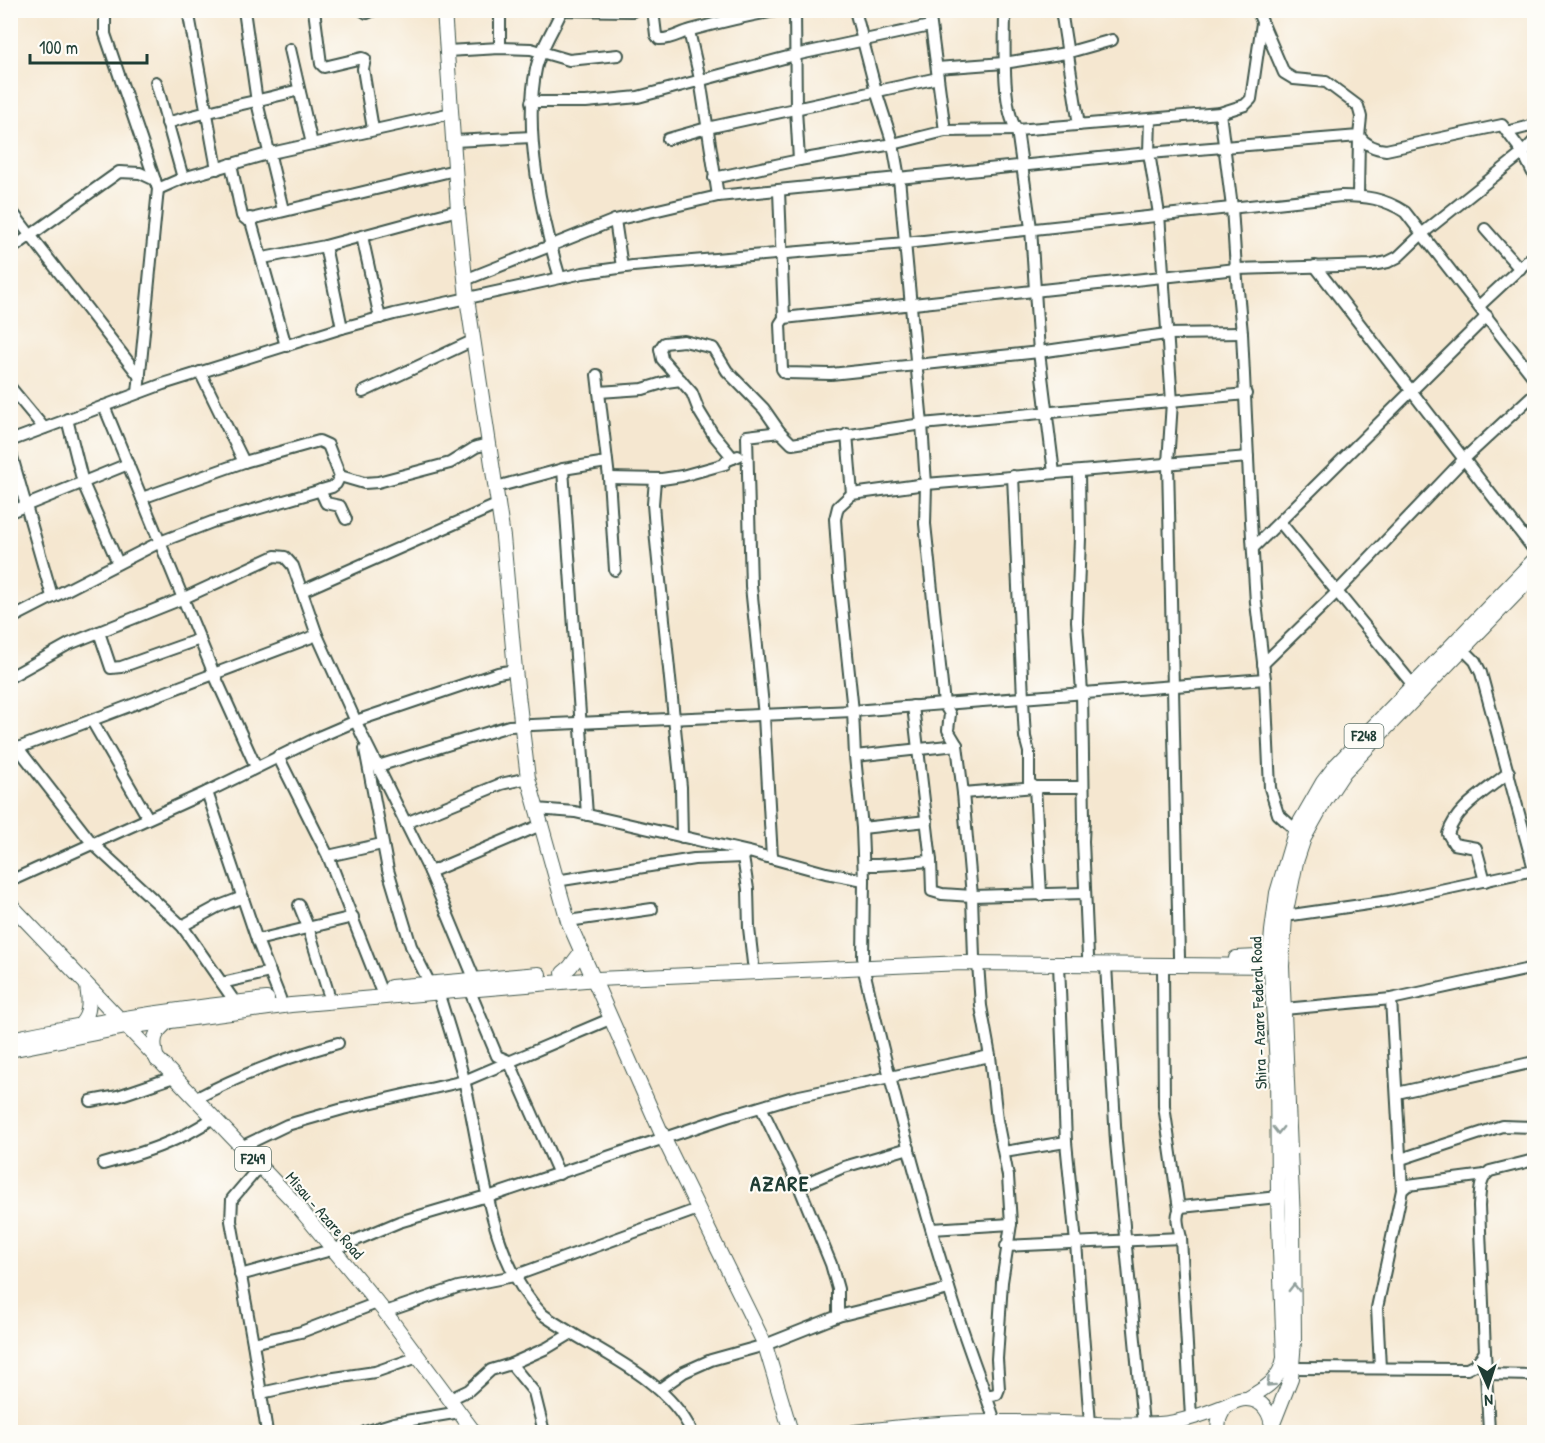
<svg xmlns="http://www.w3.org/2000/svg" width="1545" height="1443" viewBox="0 0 1545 1443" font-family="'Patrick Hand',sans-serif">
	<rect width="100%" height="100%" fill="#fdfcf7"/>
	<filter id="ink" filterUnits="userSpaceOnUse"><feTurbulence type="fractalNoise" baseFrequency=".0167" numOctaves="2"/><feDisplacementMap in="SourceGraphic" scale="12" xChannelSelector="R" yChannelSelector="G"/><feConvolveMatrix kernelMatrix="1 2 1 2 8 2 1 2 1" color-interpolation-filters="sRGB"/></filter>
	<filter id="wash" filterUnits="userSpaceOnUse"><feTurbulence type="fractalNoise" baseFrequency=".008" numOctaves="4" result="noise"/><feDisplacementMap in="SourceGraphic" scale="24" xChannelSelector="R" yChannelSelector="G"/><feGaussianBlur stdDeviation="1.35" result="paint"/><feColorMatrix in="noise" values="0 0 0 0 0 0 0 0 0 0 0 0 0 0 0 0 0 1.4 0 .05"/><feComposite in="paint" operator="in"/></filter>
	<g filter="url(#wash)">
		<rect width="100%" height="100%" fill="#f5e7d0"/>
	</g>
	<g filter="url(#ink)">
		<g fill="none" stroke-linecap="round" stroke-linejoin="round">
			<g stroke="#3f564b" stroke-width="14">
				<g id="minor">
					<polyline points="105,10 105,34 158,189 138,393"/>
					<polyline points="188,10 217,169"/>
					<polyline points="244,10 257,102 283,210"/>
					<polyline points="314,10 321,64 324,67 362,58 365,59 363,69 373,129"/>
					<polyline points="362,10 367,13 374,10"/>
					<polyline points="554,10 633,11"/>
					<path d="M653,10L656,35L659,39C670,40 680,33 691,30C721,22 750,15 781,10"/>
					<polyline points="795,10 796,109 799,160"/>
					<polyline points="855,10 876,91 893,144 899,178 922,424 926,484 925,524 944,704 950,714 948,730 957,745 963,793 972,896 974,958"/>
					<polyline points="929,10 945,131"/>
					<path d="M1005,10C1005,39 1001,108 1017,130L1031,228L1039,352L1054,473"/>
					<polyline points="1061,10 1079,125"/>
					<polyline points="689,31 700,79 718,196"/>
					<polyline points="500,48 500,10"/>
					<polyline points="290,49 312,144"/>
					<polyline points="447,51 500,48 531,49 569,60 618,55"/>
					<polyline points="937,68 1004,63 1066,53 1112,40"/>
					<polyline points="156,82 183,178"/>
					<polyline points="531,102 586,102 638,97 795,55 930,26"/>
					<polyline points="1220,113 1232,207 1236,269 1242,333 1251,521 1256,603 1265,679 1270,788 1278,814 1300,834"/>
					<polyline points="1150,119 1149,153 1159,214 1172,402 1168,463 1179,957"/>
					<path d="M167,123C211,110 255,102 299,90"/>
					<polyline points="1507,132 1534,125"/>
					<polyline points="668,139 707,128 938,78"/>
					<polyline points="454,141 532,137"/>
					<polyline points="231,164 242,216 247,220 455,170"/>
					<polyline points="714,178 799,160 893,144 945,131 1017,130 1220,113 1245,105 1251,99 1262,23"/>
					<polyline points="158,189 183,178 271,153 452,113"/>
					<polyline points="779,191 784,318 780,324 782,369 785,373 831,374 1039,352 1166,334 1242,333"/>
					<path d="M1358,196L1359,136C1366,145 1374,149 1386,150L1502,125L1523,153L1534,175"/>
					<polyline points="10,209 140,377"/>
					<polyline points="250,218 286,346"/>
					<polyline points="615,220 622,267"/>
					<polyline points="1485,229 1520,269"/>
					<polyline points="362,236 380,318"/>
					<polyline points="325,246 342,328"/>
					<polyline points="10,250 119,172 140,173 155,180"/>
					<polyline points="263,258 325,246 458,210"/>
					<polyline points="1315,266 1534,550"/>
					<path d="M560,278C542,218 523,131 536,69C540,49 554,29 562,10"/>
					<polyline points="465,280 615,220 718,196 1149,153 1359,136 1361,117 1358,106 1326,82 1294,79 1284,73 1257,10"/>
					<polyline points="1479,306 1534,255"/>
					<polyline points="784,318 1236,269 1372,265 1388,262 1398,257 1423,233 1523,153 1534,141"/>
					<polyline points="200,372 244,462"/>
					<polyline points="597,375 609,478 615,570"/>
					<polyline points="10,387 44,428"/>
					<polyline points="363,392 472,341"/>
					<polyline points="599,392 643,389 666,382 681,380"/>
					<polyline points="104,406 214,674 256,767"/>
					<polyline points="67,419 83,483 118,563"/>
					<polyline points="847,434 852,494"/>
					<path d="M10,441L163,384L342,328L394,314L583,273L633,266L905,243L1341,196C1365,196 1384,198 1405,212L1534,378"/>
					<polyline points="10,450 52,596"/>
					<polyline points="733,458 713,434 699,411 692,393 662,359 660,349 664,343 684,341 713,348 727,371 764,409 780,432 792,444 922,424 1246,394"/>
					<polyline points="563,469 587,815"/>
					<polyline points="1079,472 1080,538 1077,621 1082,692 1084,819 1083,841 1088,957"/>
					<polyline points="340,476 364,483 378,482 450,463 476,447 488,444"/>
					<polyline points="1013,476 1024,720 1025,737 1029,752 1029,783 1035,787 1041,895"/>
					<polyline points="609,478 662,479 682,476 725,464 726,461 738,456"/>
					<polyline points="655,480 653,504 656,541 681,787 682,837"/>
					<polyline points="496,487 563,469 607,462"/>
					<polyline points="320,490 326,503 340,506 346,519"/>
					<polyline points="10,512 128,464"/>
					<polyline points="1280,522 1413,685"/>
					<polyline points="1253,548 1487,316"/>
					<polyline points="302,591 499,504"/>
					<polyline points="10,619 160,542 212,522 332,487 336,484 340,476 328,445 319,441 244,462 142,498"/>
					<polyline points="99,632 111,668 121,667 200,639"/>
					<polyline points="1463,649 1475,661 1481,673 1534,869"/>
					<polyline points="1263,664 1337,592 1465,458 1534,394"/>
					<polyline points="10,677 69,644 184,598 275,556 285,557 293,566 317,635 362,735 430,872 474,978"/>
					<polyline points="913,706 931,861 932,891 942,894 972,896 1085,893"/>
					<polyline points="92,721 148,818"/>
					<polyline points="18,748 92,843 182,926 235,1002"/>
					<polyline points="365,749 388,870 411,946 429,982"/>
					<polyline points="10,751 317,635"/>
					<polyline points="278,756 328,856 380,988"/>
					<polyline points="855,756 957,745"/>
					<polyline points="378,766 509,726 853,711 1265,679"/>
					<polyline points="207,792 257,940 280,998"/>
					<polyline points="963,793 1035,787 1083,787"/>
					<polyline points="536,809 575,812 749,852 826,873 864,880"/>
					<polyline points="406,823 501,784 528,778"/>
					<polyline points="862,828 927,821"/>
					<polyline points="328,856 382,844"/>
					<polyline points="743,857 748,889 749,928 753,963"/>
					<polyline points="772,858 764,716 751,586 747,436 780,432"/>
					<path d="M864,865C887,866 908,862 931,861"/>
					<polyline points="430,872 541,825"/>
					<polyline points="10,881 207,792 321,736 356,721 498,673 515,670"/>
					<polyline points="556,881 694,859 743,857 747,853"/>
					<path d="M1485,881L1476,848L1454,844L1448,834C1456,807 1488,790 1509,772"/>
					<polyline points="299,905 308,927 328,992"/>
					<polyline points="1285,916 1389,901 1534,870"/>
					<polyline points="568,921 652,909"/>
					<polyline points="182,926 217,907 243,897"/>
					<polyline points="257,940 353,917"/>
					<polyline points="863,958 864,880 862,828 855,756 853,711 839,578 835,519 838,507 852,494 926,484 1248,457"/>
					<polyline points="978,963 981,1006 990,1056 997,1120 1008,1176 1011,1224 1002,1282 997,1359 999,1389 997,1394 986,1396"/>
					<polyline points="1059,964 1066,1142 1076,1243 1090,1423"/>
					<polyline points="1106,965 1116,1142 1143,1424"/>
					<polyline points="1163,965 1164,1106 1179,1209"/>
					<path d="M863,966C888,1074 916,1182 949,1288C963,1335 981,1380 997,1427"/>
					<polyline points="222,983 270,972"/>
					<polyline points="469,989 497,1056 509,1061 559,1174"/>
					<path d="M438,992C447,1021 457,1051 464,1080C483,1156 486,1256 542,1314C592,1350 664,1374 692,1432"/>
					<polyline points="1391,999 1402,1190"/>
					<polyline points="1284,1009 1391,999 1534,968"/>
					<polyline points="1397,1093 1534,1062"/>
					<path d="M195,1099C241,1074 288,1057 338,1043"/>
					<polyline points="91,1101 118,1096 174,1077"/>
					<polyline points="761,1107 799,1186 831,1264 838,1289 838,1316"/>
					<polyline points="241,1147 287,1125 343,1109 464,1081 610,1019"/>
					<polyline points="1004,1152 1066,1142"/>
					<polyline points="1401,1159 1502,1126 1534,1127"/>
					<path d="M103,1164C143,1153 179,1142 213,1118"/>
					<polyline points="260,1166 232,1199 231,1221 253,1343 267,1432"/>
					<polyline points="799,1186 844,1167 909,1148"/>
					<polyline points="932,1229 1011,1224"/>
					<polyline points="1006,1246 1181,1238"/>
					<polyline points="240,1275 335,1249 399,1222 480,1198 488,1197 727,1117 790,1098 990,1056"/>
					<polyline points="385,1312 458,1287 514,1276 698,1209"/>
					<polyline points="253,1343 301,1332 377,1303"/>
					<polyline points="1485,1352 1489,1432"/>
					<polyline points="511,1364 534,1392 544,1432"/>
					<path d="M1293,1368L1467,1369L1475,1365L1485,1352L1479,1206C1480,1193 1479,1179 1490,1171L1534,1160"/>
					<polyline points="1380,1368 1377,1308 1402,1190 1408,1185 1485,1175"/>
					<polyline points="1486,1374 1534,1375"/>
					<polyline points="660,1389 684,1372 711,1360 765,1345 838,1316 949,1289"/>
					<polyline points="261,1393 321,1380 375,1372 418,1357"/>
					<polyline points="450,1399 469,1390 491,1370 511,1364 547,1348 572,1333"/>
					<path d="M1191,1417L1181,1238C1179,1228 1174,1216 1181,1207L1278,1197"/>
					<polyline points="365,1432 394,1423 460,1412"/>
				</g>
			</g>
			<g stroke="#3f564b" stroke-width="16">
				<g id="major">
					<polyline points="444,10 458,210 467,298 503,537 515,670 528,778 568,921 664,1139 765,1345 791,1432"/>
					<polyline points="10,904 295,1203 385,1312 474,1432"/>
					<polyline points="1236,958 1282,956"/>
					<polyline points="563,973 570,967 582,951"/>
					<polyline points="391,987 539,974"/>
					<path d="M81,1024C91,1013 89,1000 87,986"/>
					<path d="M10,1039C96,1021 181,1008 267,999"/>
					<polyline points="10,1050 126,1027 291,1005 597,979 963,963 1282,966"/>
					<path d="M157,1060C152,1040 153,1033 169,1021"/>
					<path d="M1247,1399C1266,1388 1280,1380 1284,1358L1278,1197L1277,1065L1270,956L1272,931L1277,893L1296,829L1323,782L1336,765L1534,560"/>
					<polyline points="1272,1426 1291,1378 1294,1341 1293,1220 1282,966 1285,916 1296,862 1304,838 1324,802 1344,772 1534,575"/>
					<path d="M854,1432C901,1427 947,1422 995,1422C1049,1421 1104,1426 1159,1424C1180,1423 1205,1414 1225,1406C1232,1403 1237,1399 1246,1399C1263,1399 1272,1414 1272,1430"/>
					<polyline points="980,1432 1009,1432"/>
					<path d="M1219,1432C1217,1421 1220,1415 1226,1406"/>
				</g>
			</g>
			<use href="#minor" stroke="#fff" stroke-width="10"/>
			<use href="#major" stroke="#fff" stroke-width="14"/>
		</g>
		<defs><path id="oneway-chevron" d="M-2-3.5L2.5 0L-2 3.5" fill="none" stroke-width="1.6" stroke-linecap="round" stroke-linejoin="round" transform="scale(1.5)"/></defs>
		<g stroke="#8f9e9a">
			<use href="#oneway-chevron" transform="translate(1278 1130) rotate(90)"/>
			<use href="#oneway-chevron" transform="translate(1294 1288) rotate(-90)"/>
			<use href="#oneway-chevron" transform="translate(1270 1383) rotate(138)"/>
		</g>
	</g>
	<g text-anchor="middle" stroke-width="4.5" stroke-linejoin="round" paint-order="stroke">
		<g fill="#fdfcf7" stroke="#62766e" stroke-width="1.5">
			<rect x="1344.5" y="724" width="39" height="24" rx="4.5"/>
			<rect x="235" y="1147" width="36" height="24" rx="4.5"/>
		</g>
		<g font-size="15" font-weight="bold" fill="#1f3d34">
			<text x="1364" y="741">F248</text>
			<text x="253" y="1164">F249</text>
		</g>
		<g font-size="16" fill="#1f3d34" stroke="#fdfcf7">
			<text transform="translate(1258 1013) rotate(-92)" y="6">Shira - Azare Federal Road</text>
			<text transform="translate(325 1215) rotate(49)" y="6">Misau - Azare Road</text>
		</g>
		<g font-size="22" font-weight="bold" letter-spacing="1.5" fill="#1f3d34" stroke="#fdfcf7">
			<text x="780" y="1191">AZARE</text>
		</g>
	</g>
	<rect width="1545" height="1443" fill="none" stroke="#fdfcf7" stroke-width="36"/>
	<g transform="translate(1488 1386) rotate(177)" stroke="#fdfcf7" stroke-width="4.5" paint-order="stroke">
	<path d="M0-4.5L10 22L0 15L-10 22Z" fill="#1f3d34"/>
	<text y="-9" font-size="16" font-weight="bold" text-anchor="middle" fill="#1f3d34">N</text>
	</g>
	<path d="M30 54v9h117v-9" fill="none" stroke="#1f3d34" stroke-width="3"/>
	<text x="39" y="54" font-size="18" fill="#1f3d34" stroke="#fdfcf7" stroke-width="4.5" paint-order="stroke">100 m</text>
</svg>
